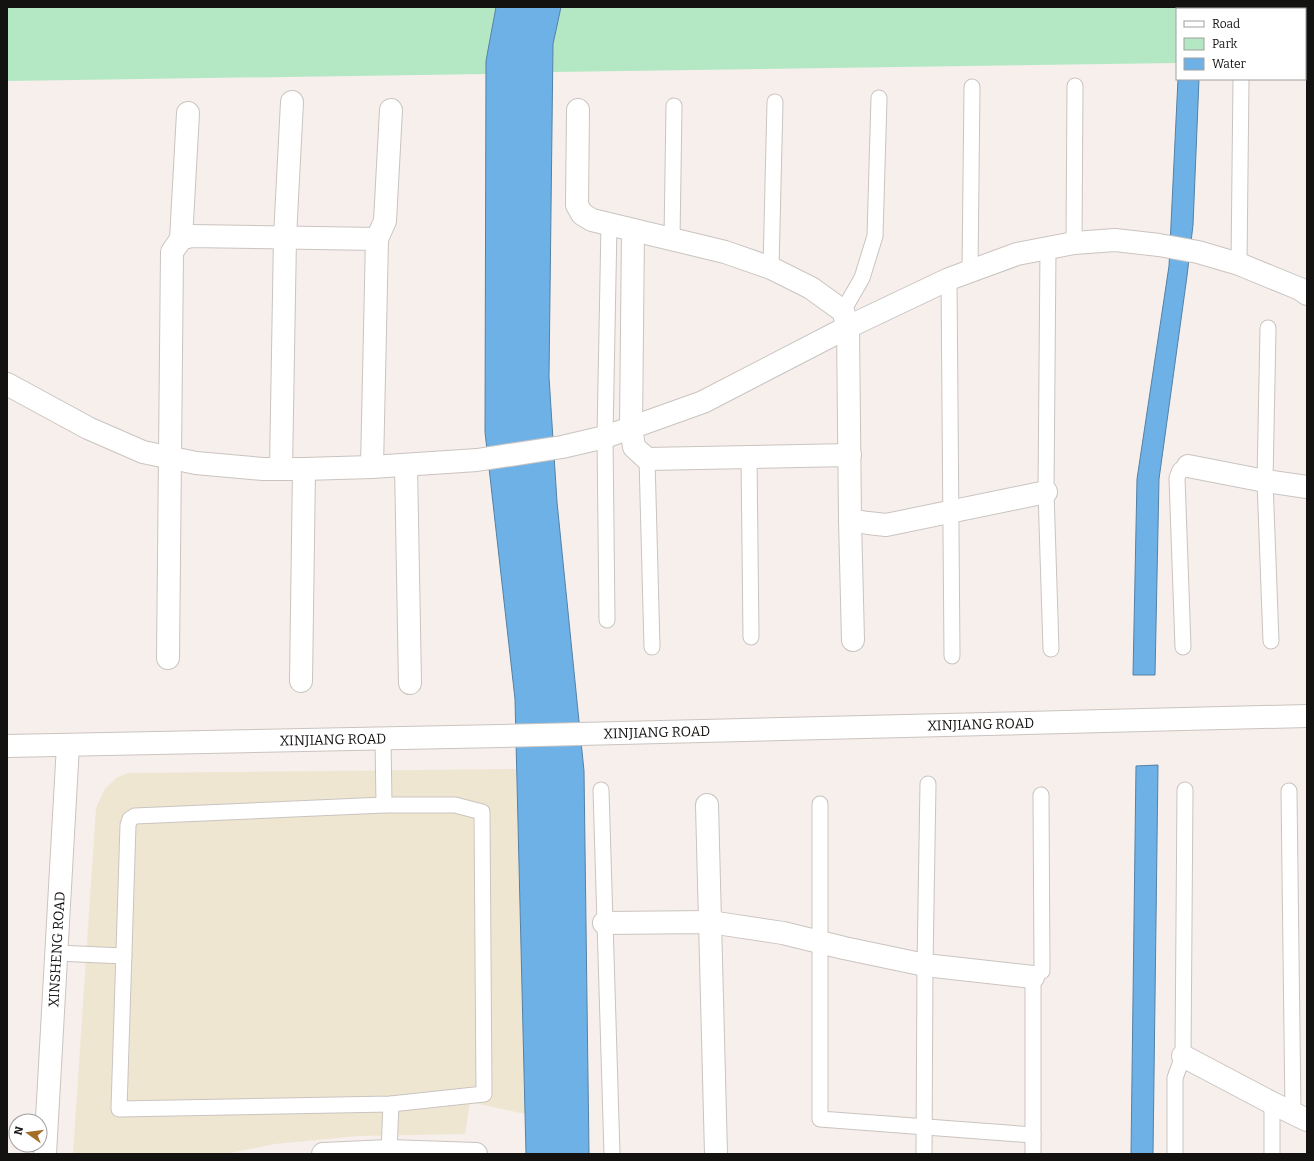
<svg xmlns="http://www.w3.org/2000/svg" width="1314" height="1161" viewBox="0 0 1314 1161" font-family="Bitter,serif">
	<rect width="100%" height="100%" fill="#f6efeb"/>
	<polygon fill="#efe6d1" points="516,769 525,1114 470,1102 465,1134 358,1136 275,1144 225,1154 73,1154 96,808 104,790 116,778 128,773"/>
	<g fill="#b4e8c5">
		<polygon points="7,7 496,7 486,61 486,74 7,81"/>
		<polygon points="561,7 1180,7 1180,9 1177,9 1177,63 553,72 553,44"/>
	</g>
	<g fill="#6eb1e7" stroke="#5381a6">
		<polygon points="496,7 561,7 553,44 549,377 557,502 584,771 589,1154 526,1154 515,699 485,432 486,61"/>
		<polygon points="1178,79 1199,79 1193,225 1187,276 1159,479 1155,675 1133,675 1137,479 1169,266"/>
		<polygon points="1158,765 1153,1154 1131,1154 1136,766"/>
	</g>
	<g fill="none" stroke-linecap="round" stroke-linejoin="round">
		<g stroke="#cac4c0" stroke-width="17">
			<g id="lane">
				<polyline points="672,239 674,106"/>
				<polyline points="1074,243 1075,86"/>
				<polyline points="1048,248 1046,492 1051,649"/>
				<polyline points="1239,264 1241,79"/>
				<polyline points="771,268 775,102"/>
				<polyline points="970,271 972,87"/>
				<polyline points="949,279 952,656"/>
				<polyline points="843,311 862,278 875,236 879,98"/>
				<polyline points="1268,328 1265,481 1271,641"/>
				<polyline points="749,457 751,637"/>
				<polyline points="647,459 652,647"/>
				<polyline points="607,620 605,437 609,224"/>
				<polyline points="1183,647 1177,478 1180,470 1188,466"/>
				<polyline points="383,738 384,805"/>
				<polyline points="601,790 612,1154"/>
				<polyline points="1289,791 1293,1113"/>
				<polyline points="820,804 820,1119 1033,1135"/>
				<polygon points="384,805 455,805 482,812 484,1094 391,1104 119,1109 128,825 130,819 135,816"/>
				<polyline points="56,953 124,956"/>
				<polyline points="1272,1103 1272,1154"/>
				<polyline points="389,1151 391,1104"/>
				<polyline points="924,1154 925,965 928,784"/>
				<polyline points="1033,1154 1033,977 1042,971 1041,795"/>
				<polyline points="1175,1154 1175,1078 1183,1056 1185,790"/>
			</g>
		</g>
		<g stroke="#cac4c0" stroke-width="24">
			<g id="street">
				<polyline points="578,110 577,205 582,214 592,220 725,252 771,268 811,288 843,311 848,327 850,520 853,640"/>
				<polyline points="633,230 631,428 634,447 647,459 850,455"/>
				<polyline points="181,239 188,113"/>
				<polyline points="7,384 88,428 143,452 196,463 263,469 304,469 372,467 477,460 562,447 605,437 703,402 848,327 949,279 1017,254 1074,243 1115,240 1159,245 1198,252 1239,264 1300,289 1307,294"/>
				<polyline points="406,465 410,683"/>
				<polyline points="1188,466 1265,481 1307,487"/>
				<polyline points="372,467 377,239"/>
				<polyline points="281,469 285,237 292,102"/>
				<polyline points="850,520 868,523 886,525 1046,492"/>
				<polyline points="168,658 172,252 181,239 191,236 377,239 385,221 391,110"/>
				<polyline points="301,681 304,469"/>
				<polyline points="707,805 716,1154"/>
				<polyline points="604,923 710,922 783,933 844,948 925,965 1033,977"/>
				<polyline points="1183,1056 1272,1103 1307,1120"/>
				<polyline points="323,1154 389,1151 476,1154"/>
			</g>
		</g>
		<g stroke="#cac4c0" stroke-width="24">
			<g id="secondary">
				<path id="s1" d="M7,746L501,736L1307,716"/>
				<path id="s2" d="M45,1154L68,745"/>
			</g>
		</g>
		<use href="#lane" stroke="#fff" stroke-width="15"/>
		<use href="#street" stroke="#fff" stroke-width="22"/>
		<use href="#secondary" stroke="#fff" stroke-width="22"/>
	</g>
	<g text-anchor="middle" stroke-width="4" stroke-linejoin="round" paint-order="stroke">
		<g font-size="14" fill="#141210" stroke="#fff">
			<text dy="5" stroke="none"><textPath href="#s1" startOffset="974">XINJIANG ROAD</textPath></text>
			<text dy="5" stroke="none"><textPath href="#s1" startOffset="650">XINJIANG ROAD</textPath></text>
			<text dy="5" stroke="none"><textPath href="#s1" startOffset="326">XINJIANG ROAD</textPath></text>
			<text dy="5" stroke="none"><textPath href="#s2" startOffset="205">XINSHENG ROAD</textPath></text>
		</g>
	</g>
	<rect width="1314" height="1161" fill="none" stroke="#141210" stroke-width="16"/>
	<rect x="1176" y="8" width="130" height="72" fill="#ffffff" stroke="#a1a09f"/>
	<rect x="1184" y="21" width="20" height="6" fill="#ffffff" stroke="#a1a09f"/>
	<text x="1212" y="28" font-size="12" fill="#141210">Road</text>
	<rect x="1184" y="38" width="20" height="12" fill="#b4e8c5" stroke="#a1a09f"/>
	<text x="1212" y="48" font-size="12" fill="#141210">Park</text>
	<rect x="1184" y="58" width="20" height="12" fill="#6eb1e7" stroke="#a1a09f"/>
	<text x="1212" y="68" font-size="12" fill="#141210">Water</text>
	<g transform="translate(28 1133) rotate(284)"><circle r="19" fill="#ffffff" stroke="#a1a09f"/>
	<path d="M0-3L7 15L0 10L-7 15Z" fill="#a46e28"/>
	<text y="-6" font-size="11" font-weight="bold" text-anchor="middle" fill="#141210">N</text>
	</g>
</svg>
